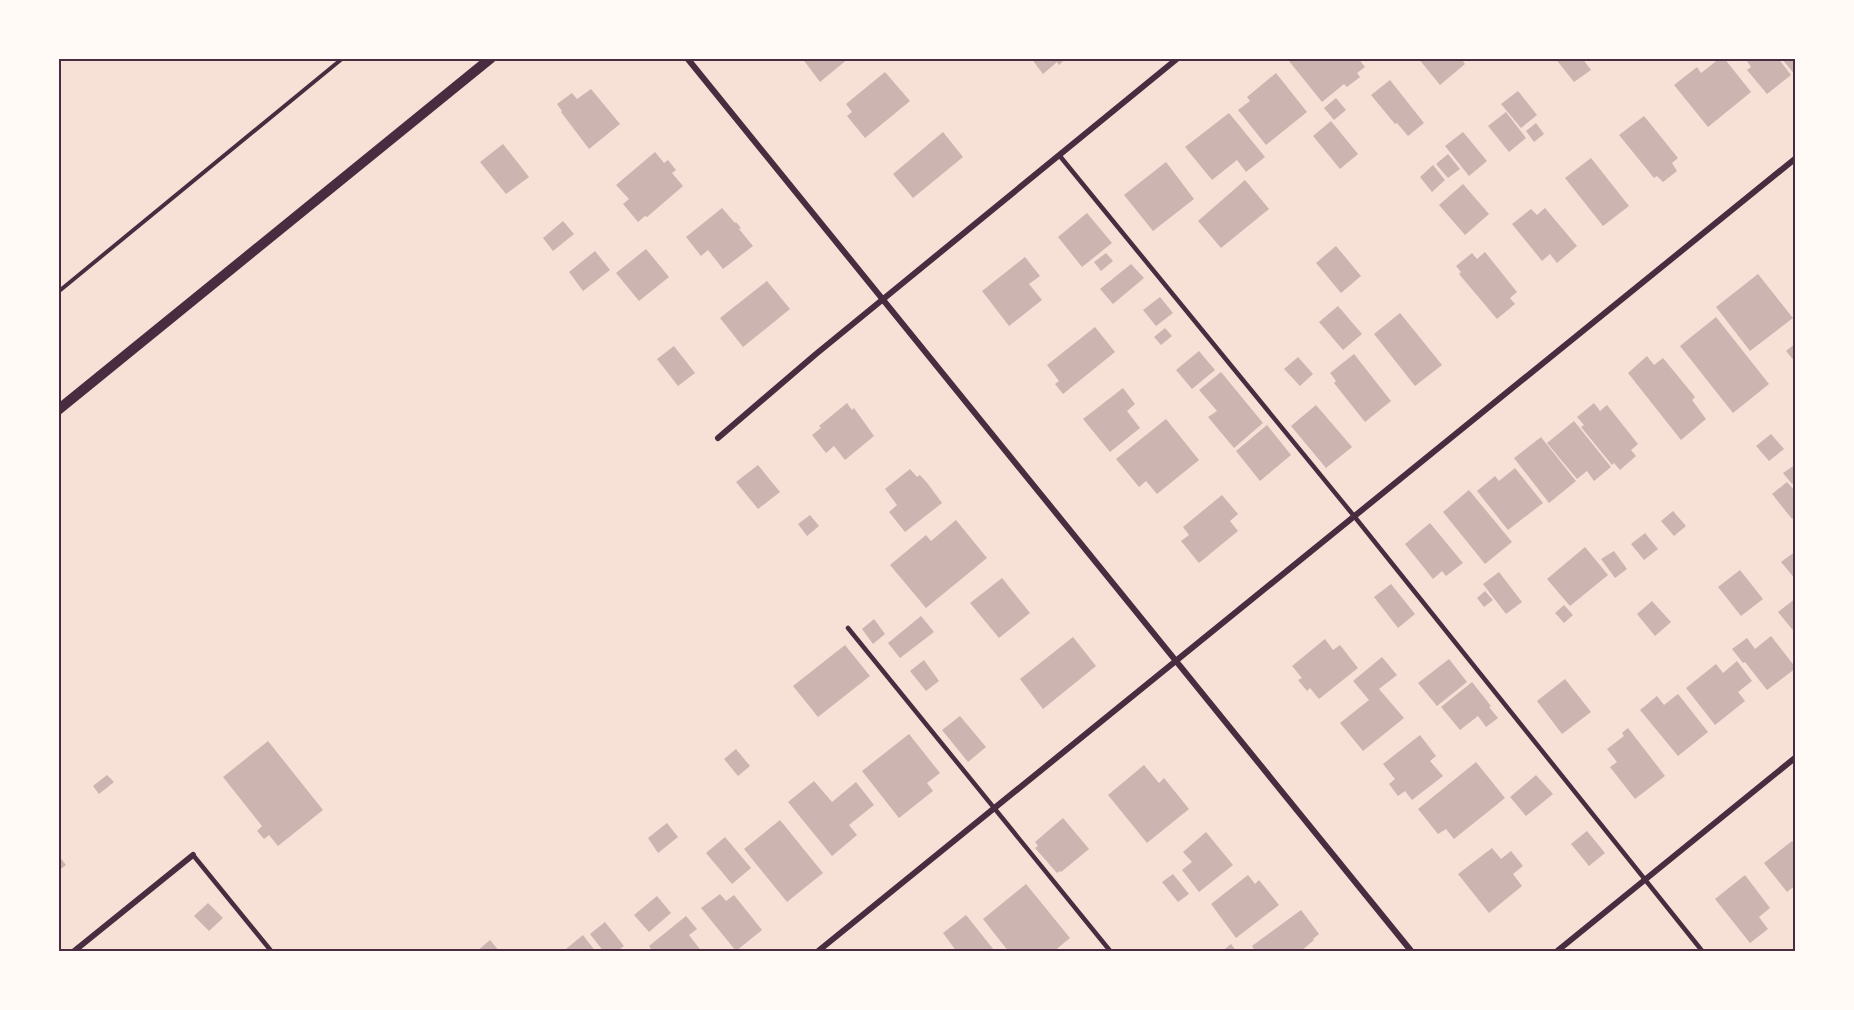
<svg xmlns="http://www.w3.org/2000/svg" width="1854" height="1010" viewBox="0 0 1854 1010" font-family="Ubuntu,sans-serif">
	<rect width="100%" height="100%" fill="#f7e1d7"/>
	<g fill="#ccb4b1">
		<polygon points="802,58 849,58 820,82"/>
		<polygon points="1031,58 1066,58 1059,65 1057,62 1043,74"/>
		<polygon points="1292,58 1358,58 1365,67 1357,73 1360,77 1347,87 1344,84 1322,102 1289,61"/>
		<polygon points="1418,58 1461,58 1465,64 1440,85"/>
		<polygon points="1555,58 1582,58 1591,70 1574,82"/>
		<polygon points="1720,58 1724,58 1751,92 1708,127 1674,85 1697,67 1701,73"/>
		<polygon points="1745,58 1778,58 1791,75 1767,94 1747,70 1751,67"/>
		<polygon points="1781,58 1796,58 1796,76"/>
		<polygon points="885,72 910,101 865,138 847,116 852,112 846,104"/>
		<polygon points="1276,73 1307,112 1266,145 1238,110 1250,101 1247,97"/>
		<polygon points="1390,80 1424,123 1408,136 1397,123 1395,124 1371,95"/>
		<polygon points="591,89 620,124 589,149 561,112 562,111 557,104 572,93 577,99"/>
		<polygon points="1518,91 1537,115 1521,128 1501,104"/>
		<polygon points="1336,98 1346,110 1334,120 1324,108"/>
		<polygon points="1506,112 1526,138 1509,152 1488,126"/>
		<polygon points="1229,113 1265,157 1246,172 1237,160 1212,180 1185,147"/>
		<polygon points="1644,116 1678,158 1672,163 1677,171 1663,182 1657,176 1654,178 1619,135"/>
		<polygon points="1331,121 1358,154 1340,169 1313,136"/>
		<polygon points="1536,123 1544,134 1534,142 1526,131"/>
		<polygon points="943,132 963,157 913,198 893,174"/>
		<polygon points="1463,132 1487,161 1469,176 1445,146"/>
		<polygon points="503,144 529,177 506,194 480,162"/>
		<polygon points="655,152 664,163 668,160 676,170 672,173 683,186 647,217 645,216 638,222 623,204 629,199 616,185"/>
		<polygon points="1448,154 1460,169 1448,178 1436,164"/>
		<polygon points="1591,158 1629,206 1603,226 1565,178"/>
		<polygon points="1166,162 1194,199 1153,231 1124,195"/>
		<polygon points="1433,165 1445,180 1432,192 1420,177"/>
		<polygon points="1245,180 1269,209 1221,248 1198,221"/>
		<polygon points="1463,184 1489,214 1465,235 1439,205"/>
		<polygon points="722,208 735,223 736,222 741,228 739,229 753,246 723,269 708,250 701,256 686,237"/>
		<polygon points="1545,208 1577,246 1557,263 1550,254 1542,261 1512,224 1531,209 1537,215"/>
		<polygon points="1087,213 1112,243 1082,267 1058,237"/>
		<polygon points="563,221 574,234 553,251 543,238"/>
		<polygon points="1336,246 1361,276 1341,293 1316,263"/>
		<polygon points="646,249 669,277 639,301 616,273"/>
		<polygon points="595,251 610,270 583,291 569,272"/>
		<polygon points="1485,252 1517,292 1510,298 1515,304 1497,319 1459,274 1461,272 1456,266 1472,253 1477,259"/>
		<polygon points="1106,253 1113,261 1101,271 1094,262"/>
		<polygon points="1025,257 1040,276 1029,284 1042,300 1009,326 982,291"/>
		<polygon points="1131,264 1144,278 1113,304 1100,289"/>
		<polygon points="1758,274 1793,318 1750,351 1716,307"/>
		<polygon points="767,281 790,309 743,347 720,318"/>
		<polygon points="1160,297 1173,313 1156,326 1143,310"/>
		<polygon points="1338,306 1362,334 1343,350 1319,322"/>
		<polygon points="1400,313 1442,365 1415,386 1374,334"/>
		<polygon points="1716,317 1769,384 1733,413 1680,346"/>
		<polygon points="1095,327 1115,352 1063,394 1055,384 1059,381 1047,365"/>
		<polygon points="1165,328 1172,336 1161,345 1154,337"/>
		<polygon points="1796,343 1796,363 1786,351"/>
		<polygon points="674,346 695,373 678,386 657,359"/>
		<polygon points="1199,351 1215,370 1192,389 1176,370"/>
		<polygon points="1354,354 1391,401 1365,422 1334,383 1336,381 1330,373"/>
		<polygon points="1647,356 1654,365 1663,358 1695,397 1692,400 1706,419 1681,440 1628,373"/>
		<polygon points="1298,357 1313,374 1300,386 1284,369"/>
		<polygon points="1221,372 1263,423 1234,448 1208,417 1217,411 1199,390"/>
		<polygon points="1123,388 1135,404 1127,411 1140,428 1110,452 1083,419"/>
		<polygon points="847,403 852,410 854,408 874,436 845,460 834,446 826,453 812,435 821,428 819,426"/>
		<polygon points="1594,403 1600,411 1607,405 1638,444 1631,450 1636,456 1620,470 1614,463 1612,465 1581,427 1584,425 1577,417"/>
		<polygon points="1316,405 1352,447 1326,468 1291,426"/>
		<polygon points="1166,419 1199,460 1157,494 1146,481 1139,487 1116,459"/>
		<polygon points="1574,421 1611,467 1594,481 1587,471 1577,479 1547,443"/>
		<polygon points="1267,425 1291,455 1260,481 1236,451"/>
		<polygon points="1771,434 1784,449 1769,461 1756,446"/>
		<polygon points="1541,437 1576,481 1549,503 1514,458"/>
		<polygon points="1796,464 1796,481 1792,484 1783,473"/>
		<polygon points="758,465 780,492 758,509 736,482"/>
		<polygon points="1515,468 1543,503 1508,530 1477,491 1495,476 1499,481"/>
		<polygon points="910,469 917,477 920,475 928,484 942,503 905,532 889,512 897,505 885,489"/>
		<polygon points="1787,482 1796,492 1796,516 1792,519 1772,494"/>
		<polygon points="1469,490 1512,542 1485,564 1443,512"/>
		<polygon points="1222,495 1238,514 1230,521 1238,531 1199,563 1181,541 1189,535 1183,527"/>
		<polygon points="1673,511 1686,526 1674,536 1661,521"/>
		<polygon points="810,515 819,526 807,536 798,524"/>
		<polygon points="956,520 987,558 926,608 890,565 926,535 931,541"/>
		<polygon points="1430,523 1463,563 1446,576 1442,571 1433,579 1405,544"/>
		<polygon points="1645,533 1658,549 1644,560 1631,544"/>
		<polygon points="1585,547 1608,575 1570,606 1547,579"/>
		<polygon points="1614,551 1627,569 1615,578 1601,559"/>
		<polygon points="1796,551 1796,580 1781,562"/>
		<polygon points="1740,570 1763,599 1741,616 1718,587"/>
		<polygon points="1499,572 1522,602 1506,614 1483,584"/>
		<polygon points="1002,578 1030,613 999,638 970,603"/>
		<polygon points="1391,584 1415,614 1398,628 1374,597"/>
		<polygon points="1485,591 1493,600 1484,607 1477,598"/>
		<polygon points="1796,598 1796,634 1778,612"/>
		<polygon points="1652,601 1671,622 1655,636 1637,614"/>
		<polygon points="1564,605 1573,615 1564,623 1555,613"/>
		<polygon points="921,616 934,632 900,658 888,643"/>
		<polygon points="874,619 885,634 873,644 862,629"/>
		<polygon points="1771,636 1796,668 1767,690 1745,662 1743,663 1732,649 1747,638 1755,649"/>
		<polygon points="1073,637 1096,666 1043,709 1020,679"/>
		<polygon points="1325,639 1333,650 1340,645 1358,668 1319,699 1310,688 1307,691 1298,680 1302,678 1292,666"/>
		<polygon points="845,645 870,676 818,717 793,686"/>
		<polygon points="1382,657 1397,675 1379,689 1404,718 1363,751 1340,723 1369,700 1353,681"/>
		<polygon points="1449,659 1467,682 1437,706 1418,683"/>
		<polygon points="924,660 939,681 926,691 910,671"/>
		<polygon points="1737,661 1752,681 1738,692 1745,701 1715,725 1686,688 1716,664 1723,673"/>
		<polygon points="1565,679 1591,712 1562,734 1537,701"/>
		<polygon points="1472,682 1491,706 1489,707 1498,718 1486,727 1478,716 1460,730 1441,707"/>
		<polygon points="1678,694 1708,732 1678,756 1640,710 1657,696 1664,705"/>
		<polygon points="960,716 986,747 968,762 942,730"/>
		<polygon points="1628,728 1665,776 1635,799 1610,767 1617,762 1607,749 1624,736 1622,733"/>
		<polygon points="909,734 940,773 927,783 933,791 899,818 862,771"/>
		<polygon points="1420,735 1436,756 1430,761 1443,776 1412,800 1405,791 1398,796 1389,784 1395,779 1383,764"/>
		<polygon points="268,741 323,810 278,846 269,835 264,839 257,831 262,826 223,777"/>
		<polygon points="736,749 750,766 738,776 724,759"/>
		<polygon points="1476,762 1505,798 1454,839 1446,829 1438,834 1418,809"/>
		<polygon points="1144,765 1159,783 1164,778 1189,809 1147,843 1108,795"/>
		<polygon points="107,775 114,782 99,794 93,786"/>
		<polygon points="1536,775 1553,794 1526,816 1510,797"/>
		<polygon points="814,781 832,802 856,782 874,805 849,825 857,835 832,856 788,802"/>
		<polygon points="1063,818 1089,849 1061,872 1060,871 1057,873 1035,848 1038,846 1035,842"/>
		<polygon points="780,820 823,873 787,902 744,849"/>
		<polygon points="667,823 678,837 658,853 648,838"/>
		<polygon points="1587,831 1605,853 1589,866 1571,844"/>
		<polygon points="1206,832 1233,865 1199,892 1182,870 1192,862 1183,852"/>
		<polygon points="725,837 751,868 732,884 706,853"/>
		<polygon points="1792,841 1796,845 1796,885 1787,892 1764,863"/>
		<polygon points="1492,848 1501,859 1511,851 1523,866 1513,874 1522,886 1489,913 1458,874"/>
		<polygon points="58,855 66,865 58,871"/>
		<polygon points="1173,874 1189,894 1178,902 1162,882"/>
		<polygon points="1248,875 1255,884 1259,880 1279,905 1236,938 1211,904"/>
		<polygon points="1745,875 1770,908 1759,917 1768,929 1750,943 1715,899"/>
		<polygon points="1026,884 1070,938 1053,952 1009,952 983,919"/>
		<polygon points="720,894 726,901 734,895 762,930 736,951 701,908"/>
		<polygon points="657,896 671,913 649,932 634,915"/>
		<polygon points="208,903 223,918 209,931 194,916"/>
		<polygon points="1301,910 1319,934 1313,939 1314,940 1300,952 1256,952 1252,946"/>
		<polygon points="966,915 994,950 992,952 957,952 943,933"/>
		<polygon points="686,916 697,929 689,935 702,952 653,952 649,946"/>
		<polygon points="605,922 624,946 616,952 604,952 590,934"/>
		<polygon points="583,935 596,952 567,952 566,949"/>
		<polygon points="490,940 500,952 476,952"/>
		<polygon points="1231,944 1237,952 1221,952"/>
	</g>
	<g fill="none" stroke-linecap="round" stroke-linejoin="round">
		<polyline stroke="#4a2c40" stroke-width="4" points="58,292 343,58"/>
		<g stroke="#4a2c40" stroke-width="4.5">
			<polyline points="1059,155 1354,516 1703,952"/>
			<polyline points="848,628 1111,952"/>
			<polyline points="193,855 272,952"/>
		</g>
		<g stroke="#4a2c40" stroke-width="6">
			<polyline points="687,58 1412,952"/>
			<polyline points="718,438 816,354 1178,58"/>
			<polyline points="73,952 193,855"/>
			<polyline points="817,952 1796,158"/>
			<polyline points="1556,952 1796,757"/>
		</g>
		<polyline stroke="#4a2c40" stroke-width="10" points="58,410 491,58"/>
	</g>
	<rect width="1854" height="1010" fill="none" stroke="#fffaf5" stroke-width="120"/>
	<rect x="60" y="60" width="1734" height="890" fill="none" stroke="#4a2c40" stroke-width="2"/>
</svg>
